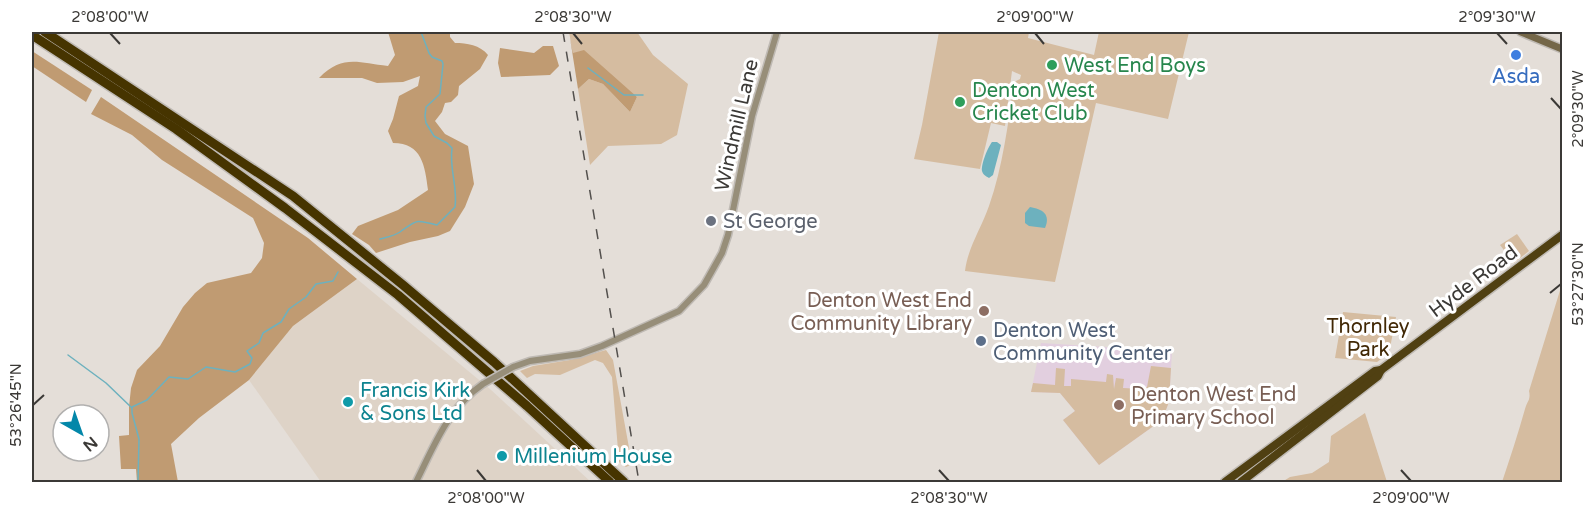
<svg xmlns="http://www.w3.org/2000/svg" width="1594" height="514" viewBox="0 0 1594 514" font-family="'Varela Round',sans-serif">
	<rect width="100%" height="100%" fill="#e4ded8"/>
	<polygon fill="#ded3c7" points="357,279 490,389 591,482 321,482 249,380 293,326"/>
	<polygon fill="#e2cfdf" points="1041,343 1172,351 1169,402 1162,420 1099,465 1063,420 1075,411 1060,393 1031,392"/>
	<g fill="#d5bca0">
		<polygon points="569,32 637,32 653,55 688,84 677,135 661,144 608,146 590,165 578,89 589,79 603,84 630,112 637,97 573,53"/>
		<path d="M939,32H1029L1028,38L1094,55L1099,32H1189L1168,119L1096,103L1055,282L965,271C968,247 981,229 989,206C1003,166 1008,124 1014,82L1020,79L1021,75L1012,71L1005,126L991,123L980,169L914,159L922,125Z"/>
		<polygon points="1517,234 1529,251 1514,263 1500,245"/>
		<path d="M1562,284V482H1502C1510,458 1518,434 1525,409C1527,401 1531,400 1529,391Z"/>
		<polygon points="1343,312 1396,317 1389,353 1377,362 1335,358"/>
		<polygon points="606,350 613,360 632,464 626,467 619,462 612,377 603,363 595,360 560,375 535,374 527,378 520,371 533,366 570,360"/>
		<polygon points="1151,366 1171,368 1169,402 1162,420 1099,465 1063,420 1075,411 1060,393 1031,392 1033,383 1055,385 1056,368 1065,369 1064,386 1071,386 1071,379 1106,382 1107,374 1113,375 1114,389 1116,378 1124,379 1123,388 1142,389 1143,387 1147,387"/>
		<polygon points="1365,413 1387,482 1282,482 1290,477 1312,473 1329,462 1331,436"/>
	</g>
	<g fill="#c09b72">
		<path d="M388,32H450V37L455,43C467,43 480,45 488,55L480,69L459,86L458,95L451,102L445,103L442,112L435,121L445,134L468,146L474,184L465,207L450,231L438,236L410,242L376,253L369,245L352,234L358,226L398,210L428,190C425,166 422,143 393,143L388,131L393,119L399,96L418,86L420,76L403,82L377,83L362,78H319C343,54 358,63 388,66L395,55Z"/>
		<polygon points="570,38 573,53 584,50 637,97 630,112 603,84 589,79 578,89"/>
		<polygon points="543,46 553,46 559,66 550,75 501,77 498,63 500,48 534,53"/>
		<polygon points="32,51 92,90 86,102 32,66"/>
		<polygon points="101,97 308,238 357,279 293,326 249,380 199,418 171,444 178,482 137,482 136,469 121,469 119,436 129,435 129,407 131,388 137,370 160,346 183,307 195,293 207,283 251,273 262,258 264,243 253,218 162,160 132,135 91,114"/>
	</g>
	<g fill="#6db1be">
		<path d="M992,142H997L1001,145L993,175L989,178C986,176 983,175 982,171C981,164 988,147 992,142Z"/>
		<path d="M1030,207C1042,209 1051,214 1045,228L1029,226L1025,223V213Z"/>
	</g>
	<g fill="none" stroke-linecap="round" stroke-linejoin="round">
		<g stroke="#6db1be" stroke-width="1.5">
			<polyline points="588,68 624,95 643,95"/>
			<path d="M380,239C387,237 394,236 400,232C417,220 415,219 437,225L455,207C458,187 449,169 452,148L447,143L434,136L426,123L425,116L426,107L440,94L443,64L442,61L432,57L429,53L421,32"/>
			<polyline points="68,355 106,383 132,408"/>
			<polyline points="138,482 139,439 132,413 132,407 147,400 169,377 188,379 206,367 235,372 250,364 252,358 247,351 259,343 263,333 281,322 289,309 306,297 316,284 333,281 338,272"/>
		</g>
		<g stroke="#bfbab4" stroke-width="9">
			<g id="tertiary">
				<polyline points="513,367 530,361 580,354 602,346 679,311 704,285 722,253 728,235 752,116 777,32"/>
				<path d="M416,482C434,446 448,408 483,384"/>
			</g>
		</g>
		<g stroke="#bfbab4" stroke-width="10">
			<polyline id="secondary" points="1521,32 1562,49"/>
		</g>
		<g stroke="#bfbab4" stroke-width="11">
			<g id="trunk">
				<polyline points="1225,482 1375,371 1381,370"/>
				<polyline points="1241,482 1378,376 1381,370 1562,235"/>
			</g>
		</g>
		<g stroke="#bfbab4" stroke-width="12">
			<g id="motorway">
				<polyline points="45,32 293,196 403,285 494,362 624,482"/>
				<polyline points="32,35 176,129 285,208 398,295 527,406 610,482"/>
			</g>
		</g>
		<use href="#tertiary" stroke="#978e79" stroke-width="6"/>
		<use href="#secondary" stroke="#746748" stroke-width="7"/>
		<use href="#trunk" stroke="#504012" stroke-width="8"/>
		<use href="#motorway" stroke="#463400" stroke-width="9"/>
		<polyline stroke="#53504d" stroke-width="1.5" stroke-dasharray="10 10" stroke-linecap="butt" points="563,32 639,482"/>
		<g stroke="#bfbab4" stroke-width="9" stroke-linecap="butt">
			<polyline id="tertiary-bridge" points="483,384 513,367"/>
		</g>
		<use href="#tertiary-bridge" stroke="#978e79" stroke-width="6"/>
	</g>
	<path fill="none" stroke="#3b3936" stroke-width="2" d="M110,33L120,44M573,33L582,44M1035,33L1044,44M1497,33L1507,44M1551,98L1561,109M1550,293L1561,284M33,405L44,395M477,470L486,481M939,470L949,481M1401,470L1411,481"/>
	<circle fill="#3f7fe0" stroke="#fff" stroke-width="2" cx="1516" cy="55" r="6"/>
	<g fill="#2e9e5b" stroke="#fff" stroke-width="2">
		<circle cx="1052" cy="65" r="6"/>
		<circle cx="960" cy="102" r="6"/>
	</g>
	<circle fill="#6b7280" stroke="#fff" stroke-width="2" cx="711" cy="221" r="6"/>
	<g fill="#8d6e63" stroke="#fff" stroke-width="2">
		<circle cx="984" cy="311" r="6"/>
		<circle cx="1119" cy="405" r="6"/>
	</g>
	<circle fill="#5c6f8a" stroke="#fff" stroke-width="2" cx="981" cy="341" r="6"/>
	<g fill="#0f9aa8" stroke="#fff" stroke-width="2">
		<circle cx="348" cy="402" r="6"/>
		<circle cx="502" cy="456" r="6"/>
	</g>
	<g text-anchor="middle" stroke-width="6" stroke-linejoin="round" paint-order="stroke">
		<g font-size="20" fill="#27864d" stroke="#fff" text-anchor="start">
			<text x="1064" y="72">West End Boys</text>
			<text x="972" y="97">Denton West<tspan x="972" dy="23">Cricket Club</tspan></text>
		</g>
		<g font-size="20" fill="#366cbe" stroke="#fff">
			<text x="1516" y="83">Asda</text>
		</g>
		<g font-size="20" fill="#3b3936" stroke="#fff">
			<text transform="translate(736 125) rotate(-77)" y="7">Windmill Lane</text>
			<text transform="translate(1473 281) rotate(-37)" y="7">Hyde Road</text>
		</g>
		<g font-size="20" fill="#5b616d" stroke="#fff" text-anchor="start">
			<text x="723" y="228">St George</text>
		</g>
		<g font-size="20" fill="#785e54" stroke="#fff" text-anchor="end">
			<text x="972" y="307">Denton West End<tspan x="972" dy="23">Community Library</tspan></text>
			<text x="1131" y="401" text-anchor="start">Denton West End<tspan x="1131" dy="23">Primary School</tspan></text>
		</g>
		<g font-size="20" fill="#412805" stroke="#fff">
			<text x="1368" y="333">Thornley<tspan x="1368" dy="23">Park</tspan></text>
		</g>
		<g font-size="20" fill="#4e5e75" stroke="#fff" text-anchor="start">
			<text x="993" y="337">Denton West<tspan x="993" dy="23">Community Center</tspan></text>
		</g>
		<g font-size="20" fill="#0d838f" stroke="#fff" text-anchor="start">
			<text x="360" y="397">Francis Kirk<tspan x="360" dy="23">&amp; Sons Ltd</tspan></text>
			<text x="514" y="463">Millenium House</text>
		</g>
	</g>
	<rect width="1594" height="514" fill="none" stroke="#ffffff" stroke-width="66"/>
	<g transform="translate(81 433) rotate(140)"><circle r="28" fill="#ffffff" stroke="#b1b0af" stroke-width="1.5"/>
	<path d="M0-4.5L10 22L0 15L-10 22Z" fill="#0387a9"/>
	<text y="-9" font-size="16" font-weight="bold" text-anchor="middle" fill="#3b3936">N</text>
	</g>
	<rect x="33" y="33" width="1528" height="448" fill="none" stroke="#3b3936" stroke-width="2"/>
	<g font-size="15" text-anchor="middle" fill="#3b3936">
		<text x="110" y="22">2°08'00"W</text>
		<text x="573" y="22">2°08'30"W</text>
		<text x="1035" y="22">2°09'00"W</text>
		<text x="1497" y="22">2°09'30"W</text>
		<text transform="translate(1578 109) rotate(-90)" y="5">2°09'30"W</text>
		<text transform="translate(1578 284) rotate(-90)" y="5">53°27'30"N</text>
		<text transform="translate(16 405) rotate(-90)" y="5">53°26'45"N</text>
		<text x="486" y="503">2°08'00"W</text>
		<text x="949" y="503">2°08'30"W</text>
		<text x="1411" y="503">2°09'00"W</text>
	</g>
</svg>
